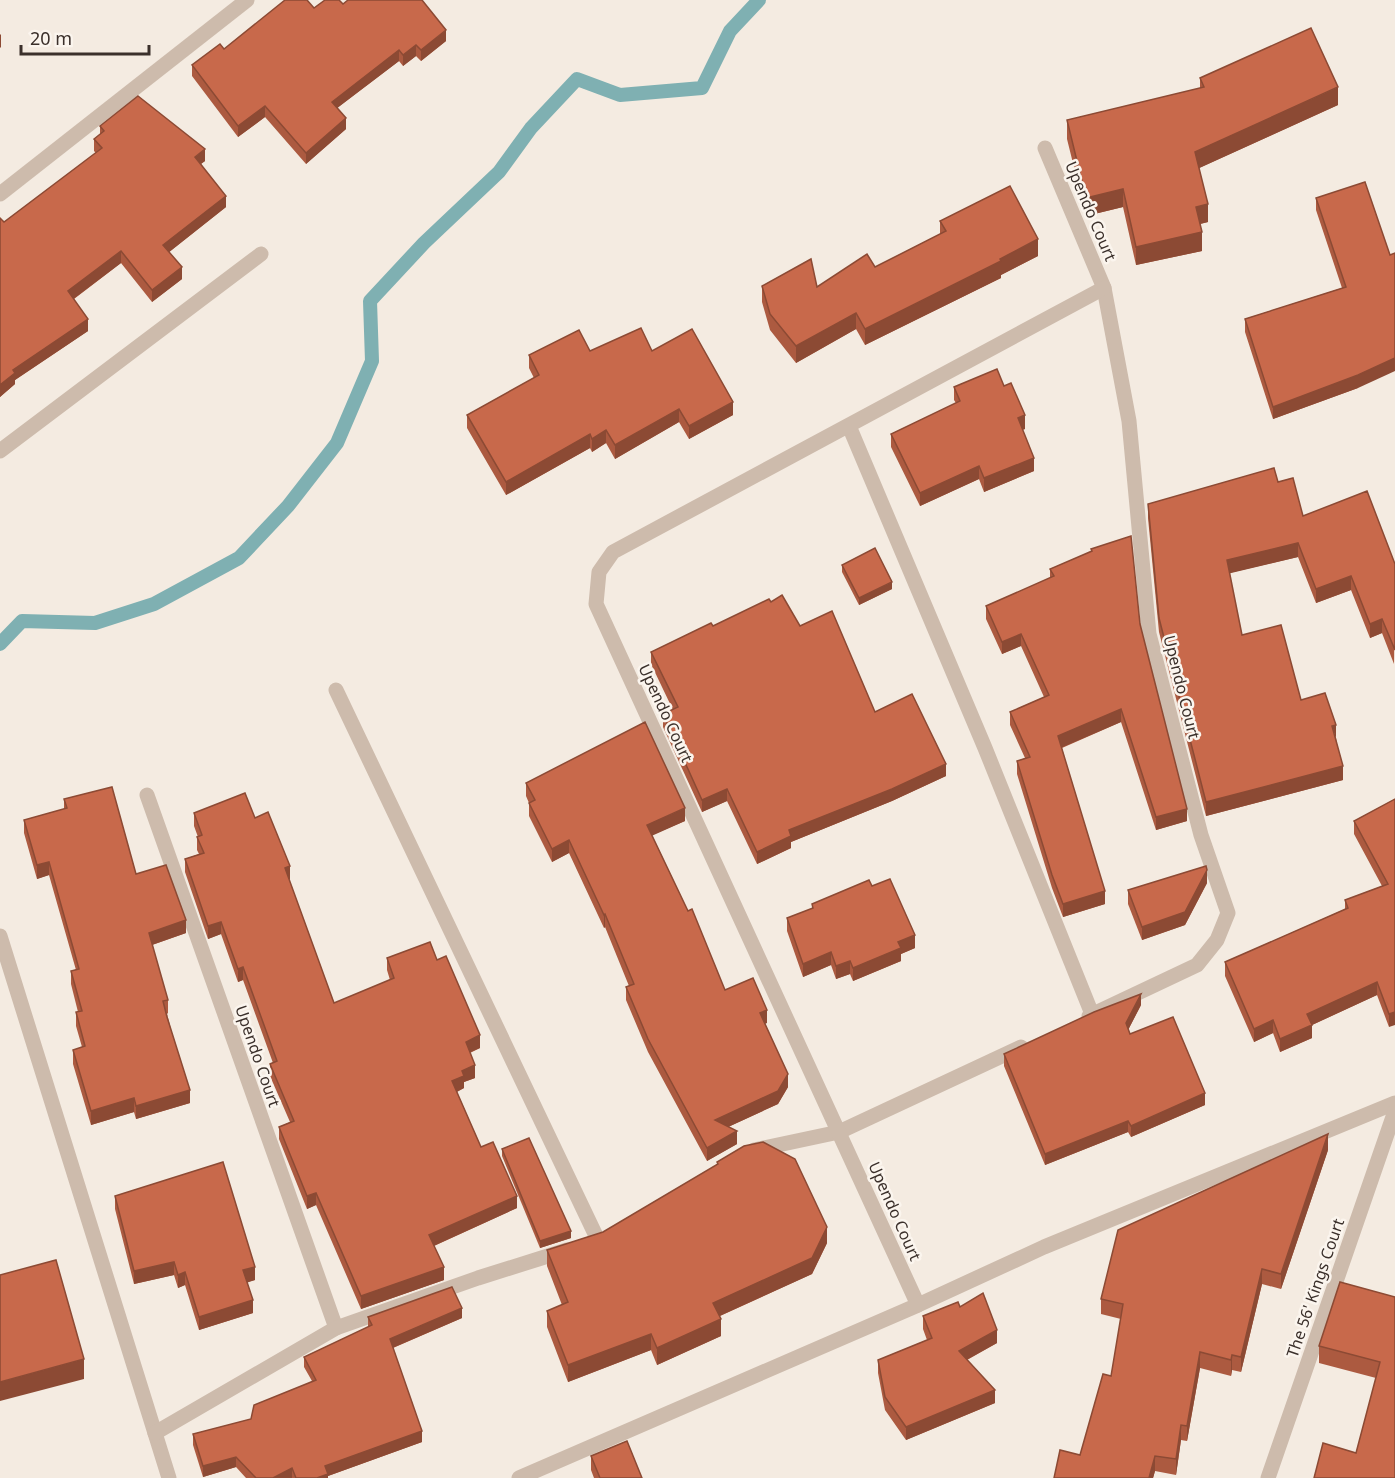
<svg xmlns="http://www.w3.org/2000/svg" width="1395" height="1478" viewBox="0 0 1395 1478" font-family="'Noto Sans',sans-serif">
	<rect width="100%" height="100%" fill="#f4ebe1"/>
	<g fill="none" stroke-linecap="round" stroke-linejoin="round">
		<polyline stroke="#7fb0b2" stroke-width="14" points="0,644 22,621 95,623 154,604 239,558 288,506 337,443 372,361 370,301 424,243 499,172 531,128 577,79 620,95 702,88 730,31 759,0"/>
		<g stroke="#cdbbac" stroke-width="15">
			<polyline points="1045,148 1104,288 1129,421 1149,634 1201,835 1228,913 1217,940 1197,965 1089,1016"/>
			<polyline points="0,194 247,0"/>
			<polyline points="849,426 985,748 1092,1014"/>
			<polyline points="0,451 261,254"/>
			<polyline points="336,690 598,1240"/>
			<polyline points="147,795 336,1328"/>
			<polyline points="0,936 169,1478"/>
			<polyline points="754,1150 839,1132 1021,1047"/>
			<polyline points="918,1305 596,604 599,572 613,552 1104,288"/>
			<polyline points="155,1433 336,1328 478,1278 567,1250"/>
			<polyline points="519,1478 918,1305 1044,1247 1395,1103"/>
			<polyline points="1268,1478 1395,1111"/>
		</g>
	</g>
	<g fill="#ac5a40">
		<polygon points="314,8 446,41 421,61 416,56 403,66 399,61 337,108 346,129 306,164 265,117 238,137 192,76 192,65 224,49"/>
		<polygon points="1200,78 1338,105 1199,168 1208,222 1200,224 1202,251 1136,265 1123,207 1086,216 1067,139 1067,120 1200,89"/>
		<polygon points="100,126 205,161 201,164 226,207 169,252 182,279 152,302 121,263 74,299 88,331 15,380 15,384 0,397 0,218 4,222 96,153 94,151 94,139 100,134"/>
		<polygon points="1316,198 1390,255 1358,388 1273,419 1245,332 1245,319 1342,288 1316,210"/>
		<polygon points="940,221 1038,256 1001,275 1001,278 865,345 856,329 796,363 770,330 762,302 762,286 817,287 875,267 940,234"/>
		<polygon points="590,351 652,351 733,415 689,439 679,422 615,459 606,443 592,452 590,448 506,495 467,428 467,415 534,378 529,368 529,355"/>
		<polygon points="1004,386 1025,429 1022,430 1034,471 984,492 979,479 920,506 891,447 891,434 956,403 954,400 954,387"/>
		<polygon points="1278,482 1303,516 1395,564 1394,664 1382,633 1370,638 1351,590 1316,603 1298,557 1229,573 1242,635 1336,738 1343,780 1206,816 1159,632 1148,518 1148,504"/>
		<polygon points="1091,549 1140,624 1187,821 1156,830 1121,722 1062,748 1105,904 1063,917 1052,888 1017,774 1017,761 1025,758 1010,725 1010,712 1044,697 1021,646 1002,654 986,619 986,606 1050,578 1050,569 1091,552"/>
		<polygon points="842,565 892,589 859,605 842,572"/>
		<polygon points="771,602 800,626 875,712 946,776 892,801 791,842 791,848 757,864 727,801 702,812 663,727 663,714 673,710 651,664 651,652"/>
		<polygon points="526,783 685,821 652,835 725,990 767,1023 765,1023 788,1087 778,1104 728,1127 737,1144 707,1161 648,1052 626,1000 626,987 629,986 605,927 604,928 569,853 552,862 529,816 529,803 526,796"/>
		<polygon points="64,799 136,874 186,933 152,945 168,1000 168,1013 167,1014 190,1103 136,1119 134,1112 91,1125 73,1064 73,1050 82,1047 76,1026 76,1012 78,1012 71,984 71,971 76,970 49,875 37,879 24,833 24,820 64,809"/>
		<polygon points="1395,799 1389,1027 1377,995 1312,1025 1312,1038 1280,1052 1273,1033 1254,1042 1225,976 1225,962 1345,909 1345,900 1382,886 1354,834 1354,821"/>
		<polygon points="194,813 255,818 290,879 289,879 334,1003 390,980 387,970 387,958 437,960 480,1048 470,1053 475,1078 464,1082 464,1088 457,1092 481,1147 517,1208 434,1246 444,1280 361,1309 316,1205 307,1209 279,1139 279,1127 290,1122 270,1076 270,1064 273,1063 243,980 238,982 221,934 208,939 185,872 185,859 199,854 197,850 197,837 198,837 194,826"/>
		<polygon points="1207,883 1185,925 1142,940 1128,904 1128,890"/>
		<polygon points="872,886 915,948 901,954 901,961 853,981 850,974 836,979 831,965 803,977 787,931 787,918 812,909 812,904"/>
		<polygon points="1141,1005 1128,1030 1130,1034 1205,1105 1131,1137 1128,1132 1045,1165 1004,1066 1004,1054"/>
		<polygon points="502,1149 571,1238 540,1248 502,1156"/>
		<polygon points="1328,1150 1281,1289 1262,1284 1241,1372 1232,1370 1231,1376 1200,1368 1187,1441 1181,1440 1176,1475 1155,1471 1153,1478 1054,1478 1080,1455 1111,1376 1121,1319 1101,1314 1101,1299"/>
		<polygon points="717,1162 827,1243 812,1274 720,1316 721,1336 657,1365 651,1350 568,1382 547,1327 547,1311 562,1305 547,1266 547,1250 603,1232 717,1165"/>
		<polygon points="115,1196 255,1280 247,1282 253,1313 199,1330 185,1285 178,1288 174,1275 134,1284 115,1209"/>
		<polygon points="1395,1297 1395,1478 1356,1453 1376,1378 1319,1363 1319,1346"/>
		<polygon points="960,1307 997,1343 967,1360 995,1403 906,1440 885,1410 878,1373 878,1360 927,1340 923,1329 923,1316"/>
		<polygon points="368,1317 462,1318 393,1348 422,1442 328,1476 328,1478 246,1478 236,1467 203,1477 193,1445 193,1434 251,1419 312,1381 304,1367 304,1357 368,1327"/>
		<polygon points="591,1456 642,1478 594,1478 591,1470"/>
	</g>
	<g fill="#8c4a34">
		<polygon points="446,30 446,41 421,61 421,50"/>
		<polygon points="1,34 1,47 0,48 0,35"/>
		<polygon points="416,45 416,56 403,66 403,55"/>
		<polygon points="399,50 399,61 332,112 332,102"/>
		<polygon points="1338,87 1338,105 1195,170 1195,152"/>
		<polygon points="265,106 265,117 238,137 238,126"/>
		<polygon points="346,118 346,129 306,164 306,153"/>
		<polygon points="205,149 205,161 195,168 195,157"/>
		<polygon points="1123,189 1123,207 1086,216 1086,198"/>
		<polygon points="226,196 226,207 163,257 163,245"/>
		<polygon points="1208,204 1208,222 1196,225 1196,207"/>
		<polygon points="1202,232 1202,251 1136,265 1136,247"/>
		<polygon points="1038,239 1038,256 1001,275 1001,278 865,345 865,329"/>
		<polygon points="121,251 121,263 68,303 68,291"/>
		<polygon points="182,267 182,279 152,302 152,290"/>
		<polygon points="856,313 856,329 796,363 796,346"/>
		<polygon points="88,319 88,331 15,380 15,384 0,397 0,385 13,370"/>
		<polygon points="1395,358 1395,371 1358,388 1273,419 1273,407"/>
		<polygon points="733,402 733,415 689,439 689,426"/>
		<polygon points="679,409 679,422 615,459 615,445"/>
		<polygon points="1025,415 1025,429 1018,431 1018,418"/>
		<polygon points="606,430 606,443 592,452 592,439"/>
		<polygon points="590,434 590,448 506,495 506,482"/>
		<polygon points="1034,458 1034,471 984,492 984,478"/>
		<polygon points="979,466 979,479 920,506 920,493"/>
		<polygon points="1298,543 1298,557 1227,574 1227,560"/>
		<polygon points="1351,576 1351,590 1316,603 1316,589"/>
		<polygon points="892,582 892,589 859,605 859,598"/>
		<polygon points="1382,619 1382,633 1370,638 1370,624"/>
		<polygon points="1021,634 1021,646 1002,654 1002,642"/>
		<polygon points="1121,709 1121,722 1058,749 1058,736"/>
		<polygon points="1336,725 1336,739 1332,726"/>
		<polygon points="946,764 946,776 892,801 791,842 791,848 757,864 757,852 789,830"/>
		<polygon points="1343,766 1343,780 1206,816 1206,802"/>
		<polygon points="727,789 727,801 702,812 702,800"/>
		<polygon points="685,808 685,821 647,838 647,825"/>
		<polygon points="1187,809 1187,821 1156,830 1156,817"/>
		<polygon points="569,840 569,853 552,862 552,849"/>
		<polygon points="49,862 49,875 37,879 37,865"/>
		<polygon points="290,866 290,879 285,881 285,868"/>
		<polygon points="1207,870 1207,883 1185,925 1142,940 1142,927"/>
		<polygon points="1105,891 1105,904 1063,917 1063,904"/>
		<polygon points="605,914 605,927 604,928 604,915"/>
		<polygon points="186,920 186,933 149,946 149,933"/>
		<polygon points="221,922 221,934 208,939 208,926"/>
		<polygon points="915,935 915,948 901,954 901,961 853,981 853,968 898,942"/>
		<polygon points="831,952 831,965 803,977 803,964"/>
		<polygon points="850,961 850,974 836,979 836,966"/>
		<polygon points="243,967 243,980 238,982 238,969"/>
		<polygon points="1377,982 1377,995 1312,1025 1312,1038 1280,1052 1280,1039 1307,1014"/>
		<polygon points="1141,994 1141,1005 1126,1034 1126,1023"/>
		<polygon points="767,1010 767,1023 760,1026 760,1013"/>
		<polygon points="1395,1012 1395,1025 1389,1027 1389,1014"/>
		<polygon points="1273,1020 1273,1033 1254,1042 1254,1029"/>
		<polygon points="480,1035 480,1048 466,1054 466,1042"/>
		<polygon points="475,1065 475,1078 464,1082 464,1088 452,1094 452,1081 462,1071"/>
		<polygon points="788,1074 788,1087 778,1104 715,1133 715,1120"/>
		<polygon points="190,1090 190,1103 136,1119 136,1106"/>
		<polygon points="1205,1093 1205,1105 1131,1137 1131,1126"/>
		<polygon points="134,1098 134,1112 91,1125 91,1111"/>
		<polygon points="1128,1121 1128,1132 1045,1165 1045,1154"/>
		<polygon points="737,1131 737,1144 707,1161 707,1148"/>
		<polygon points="1328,1134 1328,1150 1281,1289 1281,1274"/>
		<polygon points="316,1193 316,1205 307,1209 307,1196"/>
		<polygon points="517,1196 517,1208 429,1248 429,1235"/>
		<polygon points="827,1227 827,1243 812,1274 713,1319 713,1303"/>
		<polygon points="571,1231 571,1238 540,1248 540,1241"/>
		<polygon points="174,1262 174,1275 134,1284 134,1271"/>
		<polygon points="255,1267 255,1280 243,1284 243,1270"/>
		<polygon points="444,1267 444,1280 361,1309 361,1296"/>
		<polygon points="1262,1269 1262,1284 1241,1372 1241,1357"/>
		<polygon points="185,1272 185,1285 178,1288 178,1275"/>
		<polygon points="253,1300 253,1313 199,1330 199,1317"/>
		<polygon points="462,1308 462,1318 390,1349 390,1339"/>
		<polygon points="721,1319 721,1336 657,1365 657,1348"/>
		<polygon points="997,1330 997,1343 959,1364 959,1351"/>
		<polygon points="651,1334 651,1350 568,1382 568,1365"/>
		<polygon points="1200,1352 1200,1368 1187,1441 1187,1426"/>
		<polygon points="1232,1355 1232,1370 1231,1376 1231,1360"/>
		<polygon points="84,1359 84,1379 0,1401 0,1382"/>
		<polygon points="995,1390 995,1403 906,1440 906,1427"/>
		<polygon points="1181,1425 1181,1440 1176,1475 1176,1459"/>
		<polygon points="422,1431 422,1442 328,1476 328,1478 317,1478 325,1466"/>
		<polygon points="1155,1456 1155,1471 1153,1478 1149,1478"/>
		<polygon points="236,1457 236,1467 203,1477 203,1466"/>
		<polygon points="292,1468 292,1478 273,1478"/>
	</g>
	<g fill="#c8694b" stroke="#8c4a34" stroke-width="1.5">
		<polygon points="285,0 307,0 314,8 325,0 339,0 343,4 348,0 422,0 446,30 421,50 416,45 403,55 399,50 332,102 346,118 306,153 265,106 238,126 192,65 220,44 224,49"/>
		<polygon points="1311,28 1338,87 1195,152 1208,204 1196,207 1202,232 1136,247 1123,189 1086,198 1067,120 1204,87 1200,78"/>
		<polygon points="138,96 205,149 195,157 226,196 163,245 182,267 152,290 121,251 68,291 88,319 13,370 15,373 0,385 0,218 4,222 102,148 94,139 104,131 100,126"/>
		<polygon points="1365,182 1390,255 1395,253 1395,358 1358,375 1273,407 1245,319 1346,287 1316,198"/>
		<polygon points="1010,186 1038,239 1000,259 1001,261 865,329 856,313 796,346 770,314 762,286 811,259 817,287 867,254 875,267 946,231 940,221"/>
		<polygon points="641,328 652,351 692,329 733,402 689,426 679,409 615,445 606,430 592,439 590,434 506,482 467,415 539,375 529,355 579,330 590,351"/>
		<polygon points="997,369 1004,386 1011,383 1025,415 1018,418 1034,458 984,478 979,466 920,493 891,434 960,401 954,387"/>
		<polygon points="1274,468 1278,482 1293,478 1303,516 1367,491 1395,564 1395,650 1382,619 1370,624 1351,576 1316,589 1298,543 1227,560 1242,635 1281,625 1301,700 1325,693 1336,725 1332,726 1343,766 1206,802 1159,618 1148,504"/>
		<polygon points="1131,536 1140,624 1187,809 1156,817 1121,709 1058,736 1105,891 1063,904 1052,875 1017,761 1030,757 1010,712 1049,695 1021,634 1002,642 986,606 1054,576 1050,569 1092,551 1091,549"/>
		<polygon points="875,548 892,582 859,598 842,565"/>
		<polygon points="782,595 800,626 832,611 875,712 912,694 946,764 892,789 789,830 791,836 757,852 727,789 702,800 663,714 678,707 651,652 711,623 713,626 769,599 771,602"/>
		<polygon points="645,722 685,808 647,825 688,911 692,909 725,990 753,978 767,1010 760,1013 788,1074 778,1091 715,1120 737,1131 707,1148 648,1039 626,987 634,984 605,914 604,915 569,840 552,849 529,803 535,800 526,783"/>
		<polygon points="112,787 136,874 166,865 186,920 149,933 168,1000 163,1001 167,1017 190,1090 136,1106 134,1098 91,1111 73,1050 85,1046 76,1012 82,1011 71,971 79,969 49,862 37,865 24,820 67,808 64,799"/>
		<polygon points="245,793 255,818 268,812 290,866 285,868 334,1003 394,978 387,958 430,942 437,960 446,956 480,1035 466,1042 475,1065 462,1071 464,1076 452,1081 481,1147 493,1142 517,1196 429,1235 444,1267 361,1296 316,1193 307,1196 287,1147 279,1127 294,1121 270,1064 277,1061 243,967 238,969 221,922 208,926 185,859 204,853 197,837 202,835 194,813"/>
		<polygon points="1395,799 1395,1012 1389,1014 1377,982 1307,1014 1312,1025 1280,1039 1273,1020 1254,1029 1225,962 1348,908 1345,900 1388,884 1354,821"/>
		<polygon points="1206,866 1207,870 1185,912 1142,927 1128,890"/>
		<polygon points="890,879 915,935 898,942 901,948 853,968 850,961 836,966 831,952 803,964 787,918 813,908 812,904 869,880 872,886"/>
		<polygon points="1141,994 1126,1023 1130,1034 1173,1017 1205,1093 1131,1126 1128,1121 1045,1154 1004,1054 1094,1012"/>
		<polygon points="1328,1134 1281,1274 1262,1269 1241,1357 1232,1355 1231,1360 1200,1352 1187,1426 1181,1425 1176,1459 1155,1456 1149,1478 1054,1478 1060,1450 1080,1455 1103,1374 1111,1376 1123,1304 1101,1299 1118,1230"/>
		<polygon points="529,1138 571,1231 540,1241 502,1149"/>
		<polygon points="763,1142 795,1159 827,1227 812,1258 713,1303 721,1319 657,1348 651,1334 568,1365 547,1311 568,1302 547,1250 603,1232 718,1164 717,1162 744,1146"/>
		<polygon points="223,1162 255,1267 243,1270 253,1300 199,1317 185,1272 178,1275 174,1262 134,1271 115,1196"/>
		<polygon points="56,1260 84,1359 0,1382 0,1275"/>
		<polygon points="1340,1282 1395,1297 1395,1478 1314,1478 1323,1443 1356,1453 1380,1362 1319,1346"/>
		<polygon points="452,1287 462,1308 390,1339 422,1431 325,1466 328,1474 317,1478 296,1478 292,1468 273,1478 256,1478 236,1457 203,1466 193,1434 251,1419 254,1405 316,1380 304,1357 372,1325 368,1317"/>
		<polygon points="983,1293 997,1330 959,1351 995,1390 906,1427 885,1397 878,1360 932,1338 923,1316 958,1302 960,1307"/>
		<polygon points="627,1441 642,1478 600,1478 591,1456"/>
	</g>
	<g text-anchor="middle" stroke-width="5" stroke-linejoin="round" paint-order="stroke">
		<g font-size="16" fill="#3b302b" stroke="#fbf5ee">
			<text transform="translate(1091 211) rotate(67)" y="6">Upendo Court</text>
			<text transform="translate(1182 687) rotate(76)" y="6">Upendo Court</text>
			<text transform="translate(666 713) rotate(65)" y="6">Upendo Court</text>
			<text transform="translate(258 1056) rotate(71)" y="6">Upendo Court</text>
			<text transform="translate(895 1211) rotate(66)" y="6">Upendo Court</text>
			<text transform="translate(1315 1288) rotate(-71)" y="6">The 56' Kings Court</text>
		</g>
	</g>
	<path d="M21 45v9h128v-9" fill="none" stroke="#3b302b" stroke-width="3"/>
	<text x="30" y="45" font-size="18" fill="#3b302b" stroke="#fbf5ee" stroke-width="4.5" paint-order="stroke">20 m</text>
</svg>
